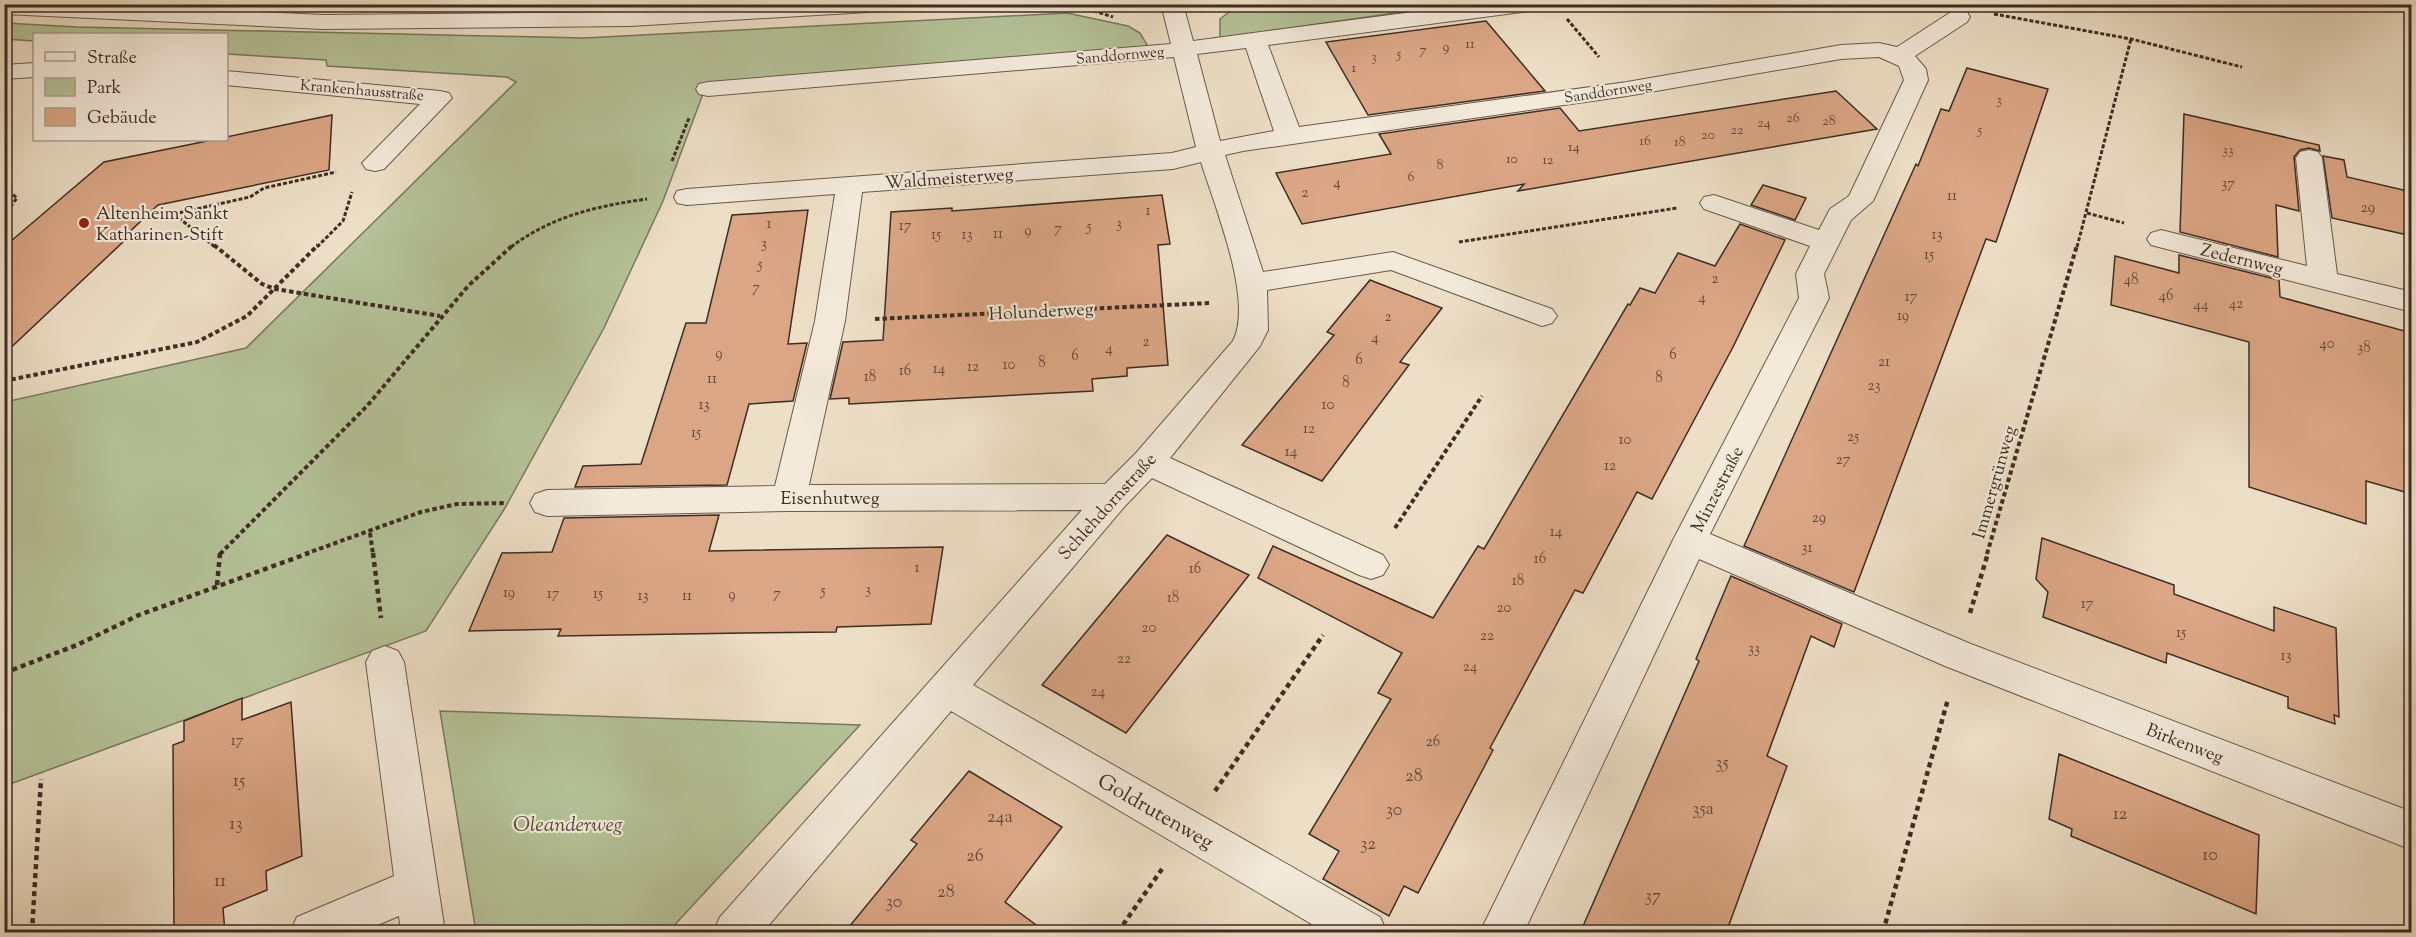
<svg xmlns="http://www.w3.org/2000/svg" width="2416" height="937" viewBox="0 0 2416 937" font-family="'Sorts Mill Goudy',serif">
	<rect width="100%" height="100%" fill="#eddfc6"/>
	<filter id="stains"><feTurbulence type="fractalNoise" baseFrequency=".00333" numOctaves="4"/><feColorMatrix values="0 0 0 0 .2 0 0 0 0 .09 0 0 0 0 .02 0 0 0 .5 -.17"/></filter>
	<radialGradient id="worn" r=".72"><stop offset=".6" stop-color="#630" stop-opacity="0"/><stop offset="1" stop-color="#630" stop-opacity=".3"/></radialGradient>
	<g fill="#b5c298" stroke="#7a785e" stroke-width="1.5">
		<polygon points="1238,5 1451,5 1220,38 1220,19"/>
		<polygon points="1067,13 1128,26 1140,33 1149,48 707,83 663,201 604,328 505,508 426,631 5,786 5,402 246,348 516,82 507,77 327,66 326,60 227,54 226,34 34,34 34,41 5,39 5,23 77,27 584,38"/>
		<polygon points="440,711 860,725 668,932 476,932"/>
	</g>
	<g fill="#dba685" stroke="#3e2d24" stroke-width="1.5">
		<polygon points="1486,21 1545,91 1368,115 1326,42"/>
		<polygon points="1967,68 2048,89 1996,242 1986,239 1854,592 1744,546 1916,164 1918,166 1941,109 1949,111"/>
		<polygon points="1836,91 1877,129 1518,191 1524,184 1302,224 1276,173 1391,154 1379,134 1560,108 1579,131"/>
		<polygon points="2184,114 2319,145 2320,151 2309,148 2300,150 2294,157 2299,211 2276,205 2278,257 2180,232"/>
		<polygon points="332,115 329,170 158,205 122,239 123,242 4,354 4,247 104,162 212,140 226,140 226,137"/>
		<polygon points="2323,156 2344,160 2347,177 2412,192 2412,236 2332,218"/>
		<polygon points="1763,185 1806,198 1795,220 1751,205"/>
		<polygon points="1162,195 1170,244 1158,245 1168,365 1127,368 1127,376 1092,379 1093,391 849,404 849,398 830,399 843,342 883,340 891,212 952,208 952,211"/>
		<polygon points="808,210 788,344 807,343 793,401 749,404 727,485 575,487 583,466 641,464 686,323 706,323 732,215"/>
		<polygon points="1740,224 1785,240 1733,347 1652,499 1637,492 1583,593 1575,590 1490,748 1493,750 1418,893 1404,886 1389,916 1323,879 1339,851 1309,834 1391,699 1378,693 1402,653 1258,578 1273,546 1433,618 1478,546 1484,549 1628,304 1630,305 1640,288 1655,293 1678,253 1715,266"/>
		<polygon points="2179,255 2279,280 2280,297 2412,333 2412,494 2366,481 2366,524 2249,487 2249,342 2111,305 2115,256 2179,273"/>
		<polygon points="1370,280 1442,308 1400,362 1409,365 1322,481 1242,445 1334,335 1327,332"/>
		<polygon points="719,515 709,551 943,547 931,624 837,627 836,632 744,633 558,636 561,629 469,631 502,553 552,552 564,518"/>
		<polygon points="1167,535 1249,575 1126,733 1042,685"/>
		<polygon points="2042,538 2174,585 2174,594 2274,631 2274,607 2336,628 2339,717 2334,715 2335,724 2288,708 2288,697 2167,653 2166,663 2043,617 2048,592 2036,579"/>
		<polygon points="1731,576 1842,624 1834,647 1811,636 1767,756 1787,766 1726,933 1580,933 1699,661 1696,659"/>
		<polygon points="242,698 242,720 291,702 302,856 266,871 267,890 223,908 225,933 174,933 173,745 184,741 184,721"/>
		<polygon points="2059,754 2259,835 2256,914 2071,836 2072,829 2049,819"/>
		<polygon points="969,771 1062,827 1005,902 1047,933 844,933 917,844 911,840"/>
	</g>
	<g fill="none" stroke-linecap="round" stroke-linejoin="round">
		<g stroke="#6a5a4c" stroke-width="2">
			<g id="minor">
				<polygon points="4,4 96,4 323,15 630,12 761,4 896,4 893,9 885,11 630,26 323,29 4,14"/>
				<path d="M1161,4H1183L1193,41L1474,4H1541L1538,9L1530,11L1268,45L1299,127L1627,82L1841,45L1879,43L1897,47L1951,12H1967L1970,17L1967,22L1915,56L1926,69L1928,80L1873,201L1851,220L1824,274L1829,298L1710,534L1971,644L2412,812V850L1945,666L1699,559L1524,932H1480L1673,540L1799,298L1796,274L1810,246L1704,209L1700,203L1704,197L1714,195L1819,230L1830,209L1849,196L1904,80L1899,66L1879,57L1841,59L1627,96L1243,151L1225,155L1263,272L1393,252L1552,309L1557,316L1552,323L1542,326L1391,270L1267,290L1268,330L1260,346L1170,458L1383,555L1389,565L1383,575L1371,579L1359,575L1152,478L1125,506L973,685L1380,917L1387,932H1325L951,711L763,932H713L720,917L1082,510L789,511L547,516L535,512L530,503L535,494L547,490L775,486L815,321L835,194L687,205L677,203L674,197L677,191L687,189L1172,153L1196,147L1174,57L708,96L699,94L696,89L699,84L708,82L1171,44ZM1246,48L1274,131L1220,141L1197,54ZM1201,162C1214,205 1254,300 1233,341L1136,453L1105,484L809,485L845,321L862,192L1173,169Z"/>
				<polygon points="34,63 34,77 4,79 4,65"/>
				<polygon points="226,71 440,91 449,93 452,98 384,169 375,171 366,169 362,163 420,104 226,85"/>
				<polygon points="2309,150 2318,152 2322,158 2337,274 2412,292 2412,312 2151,245 2147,239 2151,233 2161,230 2307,266 2296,158 2300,152"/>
				<polygon points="385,646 398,651 404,662 445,932 401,932 399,916 361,932 290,932 297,917 394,876 366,662 372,651"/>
			</g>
		</g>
		<g stroke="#3e2d24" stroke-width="3" stroke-dasharray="4 2" stroke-linecap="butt">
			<polyline points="1050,4 1052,10 1091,10 1113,17"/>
			<polyline points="2402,4 2412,10"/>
			<polyline points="1994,14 2131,39 2242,67"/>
			<polyline points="1567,19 1599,57"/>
			<polyline points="672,161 689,118"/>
			<polyline points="4,187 17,198 4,215"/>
			<polyline points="2087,213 2124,223"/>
			<polyline points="174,214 215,247"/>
			<polyline points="174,214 250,197 264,188 336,172"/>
			<polyline points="1459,242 1677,208"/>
			<polyline points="317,247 343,221 352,192"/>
			<path d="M511,247C552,216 597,206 647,199"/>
			<polyline points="2077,247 2131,39"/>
		</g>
		<g stroke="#3e2d24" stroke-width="4" stroke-dasharray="4.5 3" stroke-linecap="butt">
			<polyline points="214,245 262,284 275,289 440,316"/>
			<polyline points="875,319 1210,303"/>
			<polyline points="4,381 197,342 247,316 318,245"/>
			<polyline points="1395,528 1482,396"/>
			<polyline points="370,533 373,554"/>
			<polyline points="220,554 367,406 468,286 513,245"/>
			<polyline points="305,554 421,512 457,504 506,503"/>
			<polyline points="1987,554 2077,245"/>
		</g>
		<g stroke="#3e2d24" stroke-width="4.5" stroke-dasharray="5 4" stroke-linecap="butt">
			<polyline points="373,553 381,618"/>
			<polyline points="217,585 220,553"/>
			<polyline points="1970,613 1988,553"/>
			<polyline points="4,673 77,645 139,615 309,553"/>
			<polyline points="1215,791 1323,635"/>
			<polyline points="32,932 41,779"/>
			<polyline points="1118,932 1162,869"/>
			<polyline points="1883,932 1948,699"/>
		</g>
		<use href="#minor" fill="#f3eada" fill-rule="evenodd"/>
	</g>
	<circle fill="#8f2418" stroke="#f3eada" stroke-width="2" cx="84" cy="223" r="6"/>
	<g text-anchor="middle" stroke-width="4.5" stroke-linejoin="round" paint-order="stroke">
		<g font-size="14" fill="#654b3c">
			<text x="1470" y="48">11</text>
			<text x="1446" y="51">9</text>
			<text x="1423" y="54">7</text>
			<text x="1399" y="58">5</text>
			<text x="1374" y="61">3</text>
			<text x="1354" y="72">1</text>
			<text x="1999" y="104">3</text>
			<text x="1793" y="122">26</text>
			<text x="1829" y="125">28</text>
			<text x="1764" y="127">24</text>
			<text x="1737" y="134">22</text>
			<text x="1980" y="134">5</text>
			<text x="1708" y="139">20</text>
			<text x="1645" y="145">16</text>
			<text x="1680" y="146">18</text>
			<text x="1574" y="151">14</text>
			<text x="2228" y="154">33</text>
			<text x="1512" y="163">10</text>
			<text x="1548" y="164">12</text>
			<text x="1440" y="169">8</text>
			<text x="1411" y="181">6</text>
		</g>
		<g font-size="15" fill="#3e2d24" stroke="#f3eada">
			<text transform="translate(1120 55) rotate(-5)" y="5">Sanddornweg</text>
			<text transform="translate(362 90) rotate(5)" y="5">Krankenhausstraße</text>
			<text transform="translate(1608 91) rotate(-9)" y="5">Sanddornweg</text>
		</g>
		<g font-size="15" fill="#654b3c">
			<text x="1337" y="187">4</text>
			<text x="2228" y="188">37</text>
			<text x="1305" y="197">2</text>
			<text x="1952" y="200">11</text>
			<text x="2368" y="212">29</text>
			<text x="1148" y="215">1</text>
			<text x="769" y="228">1</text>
			<text x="1119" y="228">3</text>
			<text x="905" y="230">17</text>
			<text x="1089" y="231">5</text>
			<text x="1058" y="233">7</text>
			<text x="1028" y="235">9</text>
			<text x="998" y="238">11</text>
			<text x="936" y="239">15</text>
			<text x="967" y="239">13</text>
			<text x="1937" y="239">13</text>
			<text x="764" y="248">3</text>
			<text x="1929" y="259">15</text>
			<text x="760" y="269">5</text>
			<text x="1715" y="283">2</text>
			<text x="2131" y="284">48</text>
			<text x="756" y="292">7</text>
			<text x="2166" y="300">46</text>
			<text x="1911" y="301">17</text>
			<text x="1702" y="302">4</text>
			<text x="2236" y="308">42</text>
			<text x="2201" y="309">44</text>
			<text x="1903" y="320">19</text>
			<text x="1388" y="321">2</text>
			<text x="1375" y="342">4</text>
			<text x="1146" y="346">2</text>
			<text x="2327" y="348">40</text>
			<text x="2364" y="352">38</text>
			<text x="1109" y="353">4</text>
			<text x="719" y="358">9</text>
			<text x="1673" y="359">6</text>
			<text x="1075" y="360">6</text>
			<text x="1359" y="364">6</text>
			<text x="1884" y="366">21</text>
			<text x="1042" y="367">8</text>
			<text x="1009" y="369">10</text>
			<text x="973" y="371">12</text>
			<text x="939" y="373">14</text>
			<text x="905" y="375">16</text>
			<text x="870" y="381">18</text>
			<text x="1659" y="382">8</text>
			<text x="712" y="383">11</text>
			<text x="1346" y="387">8</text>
			<text x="1874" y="390">23</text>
			<text x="704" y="409">13</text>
			<text x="1328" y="409">10</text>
			<text x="1309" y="433">12</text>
			<text x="696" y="437">15</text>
			<text x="1853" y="441">25</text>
			<text x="1625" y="444">10</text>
			<text x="1291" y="456">14</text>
			<text x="1843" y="464">27</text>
			<text x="1610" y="470">12</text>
			<text x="1819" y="522">29</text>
			<text x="1556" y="536">14</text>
			<text x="1807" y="552">31</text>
			<text x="1540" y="563">16</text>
			<text x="917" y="572">1</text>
			<text x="1195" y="573">16</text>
			<text x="1518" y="585">18</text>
			<text x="868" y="594">3</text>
			<text x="823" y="595">5</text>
			<text x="509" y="597">19</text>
			<text x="553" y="598">17</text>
			<text x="598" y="598">15</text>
			<text x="777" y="598">7</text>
			<text x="732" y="599">9</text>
			<text x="643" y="600">13</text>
			<text x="687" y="600">11</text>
			<text x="1173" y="602">18</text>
			<text x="2087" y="608">17</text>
			<text x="1504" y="612">20</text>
			<text x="1149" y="632">20</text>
			<text x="2181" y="637">15</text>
			<text x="1487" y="640">22</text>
			<text x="1754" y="653">33</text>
			<text x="2286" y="660">13</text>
			<text x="1124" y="663">22</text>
			<text x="1470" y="671">24</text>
			<text x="1098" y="696">24</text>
			<text x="237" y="745">17</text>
			<text x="1433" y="746">26</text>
		</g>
		<g font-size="18" fill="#3e2d24" stroke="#f3eada">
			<text transform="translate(949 178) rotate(-4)" y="6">Waldmeisterweg</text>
			<text transform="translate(2242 259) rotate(14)" y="6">Zedernweg</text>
			<text transform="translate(1041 311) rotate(-3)" y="6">Holunderweg</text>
			<text transform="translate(1994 482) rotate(-74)" y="6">Immergrünweg</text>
			<text transform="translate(1717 489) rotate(-63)" y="6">Minzestraße</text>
			<text x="830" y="504">Eisenhutweg</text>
			<text transform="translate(1107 506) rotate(-48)" y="6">Schlehdornstraße</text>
			<text transform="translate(2185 743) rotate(21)" y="6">Birkenweg</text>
		</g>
		<g font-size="18" fill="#3e2d24" stroke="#f3eada" text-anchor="start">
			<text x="96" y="219">Altenheim Sankt<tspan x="96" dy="21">Katharinen-Stift</tspan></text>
		</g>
		<g font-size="18" fill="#654b3c">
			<text x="1722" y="768">35</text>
			<text x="1414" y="781">28</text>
			<text x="239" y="786">15</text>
			<text x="1703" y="814">35a</text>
			<text x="1394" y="815">30</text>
			<text x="2120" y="819">12</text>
			<text x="1000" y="822">24a</text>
			<text x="236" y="829">13</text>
			<text x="1368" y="849">32</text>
			<text x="2210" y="860">10</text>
			<text x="975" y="861">26</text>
			<text x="220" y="886">11</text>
			<text x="946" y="897">28</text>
			<text x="1653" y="901">37</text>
			<text x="894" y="907">30</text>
		</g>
		<g font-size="21" fill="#3e2d24" stroke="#f3eada">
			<text transform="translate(1156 811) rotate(30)" y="7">Goldrutenweg</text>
		</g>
		<g font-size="21" font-style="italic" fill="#564b3b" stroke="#f3eada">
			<text x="568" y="831">Oleanderweg</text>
		</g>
	</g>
	<rect width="2416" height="937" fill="none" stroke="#eddfc6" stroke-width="24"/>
	<rect x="6" y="6" width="2404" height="925" fill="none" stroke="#3e2d24" stroke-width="3"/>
	<rect x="12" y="12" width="2392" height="913" fill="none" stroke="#3e2d24" stroke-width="1.5"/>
	<rect x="33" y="33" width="195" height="108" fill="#f3eada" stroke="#ab9e91" stroke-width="1.5"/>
	<rect x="45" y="52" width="30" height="9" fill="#f3eada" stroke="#ab9e91" stroke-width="1.5"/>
	<text x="87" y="63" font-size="18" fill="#3e2d24">Straße</text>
	<rect x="45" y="78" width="30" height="18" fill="#b5c298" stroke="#ab9e91" stroke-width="1.5"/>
	<text x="87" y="93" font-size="18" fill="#3e2d24">Park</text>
	<rect x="45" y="108" width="30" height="18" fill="#dba685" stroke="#ab9e91" stroke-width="1.5"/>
	<text x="87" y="123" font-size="18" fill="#3e2d24">Gebäude</text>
	<rect width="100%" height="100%" filter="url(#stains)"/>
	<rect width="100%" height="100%" fill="url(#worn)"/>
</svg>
